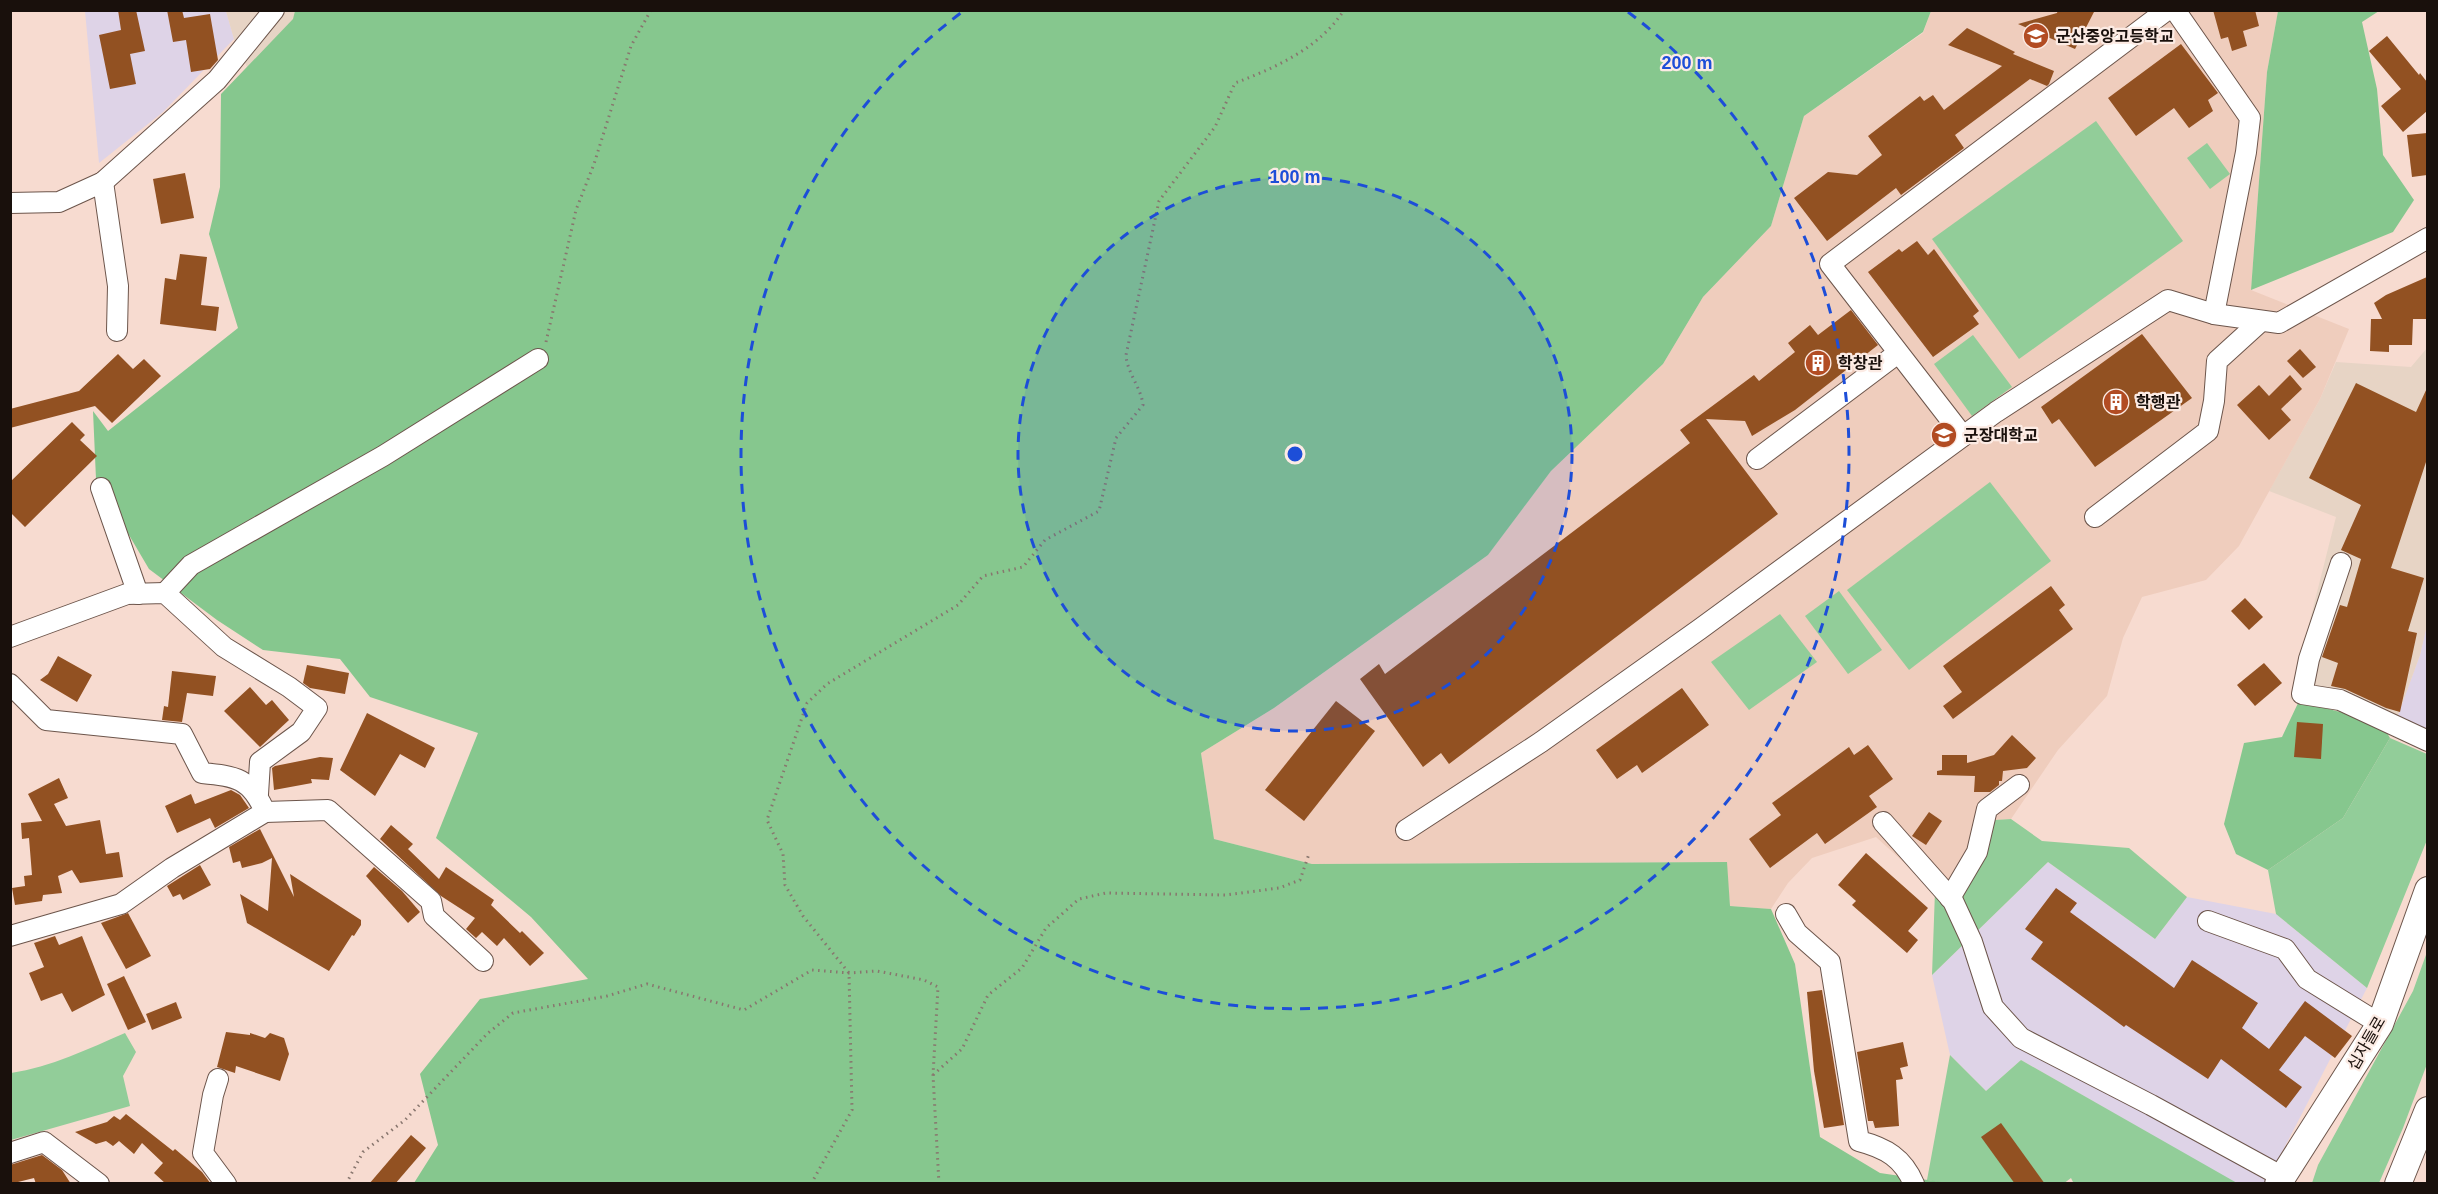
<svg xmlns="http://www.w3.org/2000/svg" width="2438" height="1194" viewBox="0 0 2438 1194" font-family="Helvetica,'Noto Sans KR',sans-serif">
	<rect width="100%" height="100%" fill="#f7dbd0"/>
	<g fill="#ded3e7">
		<polygon points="85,11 226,11 234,39 163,112 99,163"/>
		<polygon points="2427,624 2427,732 2396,720 2420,655"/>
		<polygon points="2048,862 2155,939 2187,897 2276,914 2367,988 2266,1183 2237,1184 2021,1060 1986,1091 1950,1055 1932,975"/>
	</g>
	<g fill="#e7d4c5">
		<polygon points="226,11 295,11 294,19 247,67 234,39"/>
		<polygon points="2427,348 2427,625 2420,655 2394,726 2290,699 2336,517 2269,491 2320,399 2336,362 2411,367"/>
	</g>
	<polygon fill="#efcdbd" points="1931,11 2278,11 2267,72 2251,290 2349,329 2320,399 2239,546 2206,580 2142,597 2123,638 2107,696 2058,750 2011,819 1994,820 1964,891 1935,891 1876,837 1812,858 1788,883 1771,909 1730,906 1726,862 1312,864 1214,839 1201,753 1274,708 1488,555 1551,471 1663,364 1703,297 1771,226 1804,116 1923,33"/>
	<g fill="#92cd99">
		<polygon points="2096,121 2183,241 2019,359 1932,239"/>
		<polygon points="2207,143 2230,174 2210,189 2187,158"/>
		<polygon points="1973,335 2012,387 1972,416 1934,364"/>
		<polygon points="1990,482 2051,561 1909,670 1847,590"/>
		<polygon points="1839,591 1882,650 1848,674 1805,616"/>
		<polygon points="1780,614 1817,662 1749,710 1711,662"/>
		<polygon points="2390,738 2427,754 2427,840 2367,988 2276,914 2268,870 2343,818"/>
		<polygon points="2011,819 2042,841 2129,848 2187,897 2155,939 2048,862 1932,975 1935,891 1964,891 1994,820"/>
		<polygon points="2427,952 2427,1064 2403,1128 2379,1183 2312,1183 2318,1165 2413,991"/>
		<path d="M125,1033L136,1052L123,1076L130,1106L11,1140V1073C51,1067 88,1049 125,1033Z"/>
		<polygon points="1950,1055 1986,1091 2021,1060 2237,1183 2074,1184 2071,1178 2063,1184 1948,1184 1927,1180"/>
	</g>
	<g fill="#86c78e">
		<polygon points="295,11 1931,11 1923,32 1804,116 1771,226 1703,297 1663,364 1551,471 1488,555 1274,708 1201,753 1214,839 1312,864 1727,862 1730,906 1771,909 1795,964 1820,1137 1880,1173 1948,1183 414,1183 438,1145 420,1074 480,999 588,979 531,917 436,838 478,733 370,697 340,659 263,650 217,620 149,569 96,479 93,411 108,431 238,328 209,234 220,187 221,94 293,19"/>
		<polygon points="2278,11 2379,11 2362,22 2377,89 2383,155 2414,200 2393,232 2251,290 2267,72"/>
		<polygon points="2299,701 2381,723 2390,738 2343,818 2268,870 2236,854 2224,824 2244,743 2282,737"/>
	</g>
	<g fill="#925122">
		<polygon points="118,10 136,10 145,51 130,54 136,84 110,89 99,35 121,30"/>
		<polygon points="167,10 182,10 184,18 210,14 218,60 210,69 191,72 186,40 173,42"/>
		<polygon points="2058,10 2095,10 2075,49 2018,24 2057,13"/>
		<polygon points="2213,10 2255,10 2259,26 2243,31 2247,46 2232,51 2228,37 2221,39"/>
		<polygon points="1967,28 2015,52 2013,54 2054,71 2049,84 2047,86 2030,79 1955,135 1964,148 1901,195 1896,188 1827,241 1794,198 1828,172 1857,175 1882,155 1868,136 1920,96 1924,101 1933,95 1944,110 2002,66 1948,45"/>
		<polygon points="2387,36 2419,75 2420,73 2427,82 2427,111 2403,132 2381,106 2401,89 2369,51"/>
		<polygon points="2181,44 2218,93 2208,100 2213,111 2189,128 2174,108 2136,136 2108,98"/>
		<polygon points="2427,133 2427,175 2412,177 2407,135"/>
		<polygon points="185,173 194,218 161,224 153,179"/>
		<polygon points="1917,241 1928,255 1934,249 1979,311 1973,316 1979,324 1933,357 1868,272 1899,249 1902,252"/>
		<polygon points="180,254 207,257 201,305 219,307 216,331 160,324 165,278 176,280"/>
		<polygon points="2427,277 2427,319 2413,319 2412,345 2389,345 2389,352 2370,351 2371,319 2382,319 2374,303 2386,295"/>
		<polygon points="1851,310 1878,345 1795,410 1752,436 1745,421 1706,419 1778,514 1449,764 1441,753 1423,767 1360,679 1379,664 1385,674 1690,443 1680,430 1754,375 1759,381 1795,352 1788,343 1810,325 1818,335"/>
		<polygon points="2142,334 2192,398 2095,467 2059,419 2052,424 2041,407"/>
		<polygon points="2300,349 2316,367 2303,378 2287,361"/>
		<polygon points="118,354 133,369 144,359 161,376 112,423 95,406 10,428 10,409 79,391"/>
		<polygon points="2290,375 2302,389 2281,409 2291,420 2269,440 2237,405 2259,385 2269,396"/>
		<polygon points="2356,383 2416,412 2427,388 2427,459 2391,568 2424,578 2408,631 2417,633 2400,712 2386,708 2345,689 2331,686 2338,663 2322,657 2340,605 2347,607 2361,559 2341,550 2361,505 2309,478"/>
		<polygon points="72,422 85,435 80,440 97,456 25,527 10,512 10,482"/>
		<polygon points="2051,586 2065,605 2059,610 2073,629 1953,719 1943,706 1962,692 1943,666"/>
		<polygon points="2245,598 2263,617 2249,630 2231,611"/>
		<polygon points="58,656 92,675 77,702 40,680 48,674"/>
		<polygon points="2264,663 2282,683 2255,706 2237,685"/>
		<polygon points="307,665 349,673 345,694 310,688 303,683"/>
		<polygon points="172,671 216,676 213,696 187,693 182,722 162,720 164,706 168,707"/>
		<polygon points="250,687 266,705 272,700 289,720 260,747 224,711"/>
		<polygon points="1682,688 1709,725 1642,773 1637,765 1617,779 1596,750"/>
		<polygon points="1336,701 1375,731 1304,821 1265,790"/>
		<polygon points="367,713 435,748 425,768 400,754 375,796 340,770"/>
		<polygon points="2297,722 2323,724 2321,759 2294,757"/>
		<polygon points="2012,735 2036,758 2027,768 2003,771 2002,781 1999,781 1999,785 1990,792 1974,792 1975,776 1937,775 1937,771 1942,770 1942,755 1967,755 1967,763 1994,755"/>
		<polygon points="1868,745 1893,779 1869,796 1877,807 1825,844 1817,833 1770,868 1749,839 1781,815 1772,803 1849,747 1854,755"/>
		<polygon points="320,757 333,758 329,780 311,779 312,783 274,790 272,768 275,766"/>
		<polygon points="59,778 68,798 54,804 66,826 100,820 106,854 119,852 123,877 80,883 72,870 58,876 62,893 43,895 42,901 15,905 12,888 25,886 24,876 32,875 29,838 22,839 21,823 42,821 28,794"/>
		<polygon points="231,790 240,795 249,808 215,828 210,818 177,833 165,806 191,794 195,804"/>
		<polygon points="1929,812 1942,821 1926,845 1912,836"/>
		<polygon points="391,825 413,844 408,849 439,879 446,867 494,900 491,905 520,933 522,931 544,953 530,966 504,938 497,946 482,932 476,938 466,929 475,918 441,896 380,839"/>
		<polygon points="260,829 294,897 290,874 361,920 361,925 354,936 352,935 329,971 247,923 240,894 268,911 272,858 262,863 242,868 240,861 233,863 229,847"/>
		<polygon points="1866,853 1928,908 1908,931 1918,940 1907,953 1852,905 1856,901 1838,885"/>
		<polygon points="200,865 211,885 183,900 180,894 173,897 167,886"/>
		<polygon points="374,867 402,891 420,912 408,923 366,876"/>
		<polygon points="2056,888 2077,903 2070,912 2174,988 2192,960 2258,1003 2242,1028 2269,1049 2305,1001 2352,1036 2335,1058 2305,1036 2279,1070 2302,1087 2286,1108 2221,1059 2208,1079 2126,1025 2124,1027 2031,959 2043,942 2025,929"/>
		<polygon points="128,913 151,956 126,969 101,923"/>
		<polygon points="55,936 59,945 82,936 105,995 72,1012 62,993 41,1001 29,973 44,967 34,943"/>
		<polygon points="124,976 146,1022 128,1030 107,984"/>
		<polygon points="1822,990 1844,1125 1824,1128 1814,1071 1807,992"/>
		<polygon points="176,1002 182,1018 152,1030 146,1014"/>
		<polygon points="226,1032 250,1035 250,1033 265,1038 270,1033 284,1038 289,1054 280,1081 236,1066 235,1073 217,1067"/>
		<polygon points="1903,1042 1908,1066 1900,1068 1903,1079 1896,1080 1899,1126 1875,1128 1873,1121 1868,1121 1857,1052"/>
		<polygon points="126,1114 173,1151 175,1149 202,1172 211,1184 166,1184 154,1173 163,1163 142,1143 134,1154 119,1141 113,1146 106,1141 96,1144 75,1132 107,1122 114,1116 120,1120"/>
		<polygon points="2001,1123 2045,1184 2015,1184 1981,1137"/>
		<polygon points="411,1135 426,1148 395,1184 369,1184"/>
		<polygon points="42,1155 62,1170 71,1184 36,1184 34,1178 10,1184 10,1165"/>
	</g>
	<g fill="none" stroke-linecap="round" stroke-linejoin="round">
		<g stroke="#6c554b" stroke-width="22">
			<g id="minor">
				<polyline points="2175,10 2250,118 2246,152 2214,314"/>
				<polyline points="103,182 118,286 117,331"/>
				<polyline points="10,203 59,202 103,182 217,80 274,10"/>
				<polyline points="1963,436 1830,264 2167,10"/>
				<polyline points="1757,459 1898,353"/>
				<polyline points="101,488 138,594"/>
				<polyline points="2095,517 2208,431 2214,401 2217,361 2261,321"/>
				<polyline points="2341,563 2309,659 2302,694 2340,700 2428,741"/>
				<polyline points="165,593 191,565 383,456 538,359"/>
				<polyline points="10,637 127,594 165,593 224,647 289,687 317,708 301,732 260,762 258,794"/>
				<path d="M10,684L46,720L182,734L202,773C235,776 251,778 265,812L172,868L121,904L10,936"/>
				<polyline points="265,812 328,810 431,901 434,916 483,961"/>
				<polyline points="1883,822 1953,901 1972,942 1993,1007 2021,1038 2151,1105 2281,1176"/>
				<polyline points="1406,830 1541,742 1700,629 1996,412 2168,300 2214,314 2279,323 2428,238"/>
				<polyline points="1950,898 1977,852 1987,809 2019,785"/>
				<path d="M1786,914L1797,933L1830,962L1859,1141C1886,1148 1903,1158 1914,1184"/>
				<polyline points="2208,921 2285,949 2307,979 2380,1024"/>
				<polyline points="218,1079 213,1095 203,1153 226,1184"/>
				<polyline points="10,1153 44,1142 99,1184"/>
			</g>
		</g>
		<g stroke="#6c554b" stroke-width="28">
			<g id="major">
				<polyline points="2278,1184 2380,1024 2428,890"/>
				<polyline points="2398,1184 2428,1110"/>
			</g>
		</g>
		<g stroke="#88766e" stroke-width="3" stroke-dasharray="1.5 4.5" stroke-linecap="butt">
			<polyline points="546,342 576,210 594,164 631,46 651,10"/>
			<polyline points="933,1075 962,1049 988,995 1022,968 1046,928 1079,899 1106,893 1226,895 1279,888 1300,880 1309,854"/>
			<polyline points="346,1184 363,1152 405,1120 488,1033 513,1013 607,996 647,984 744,1010 812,970 849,973 877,971 924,980 938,987 933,1075 939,1184"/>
			<path d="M811,1184L852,1110L849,973L803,916L785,885L783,854L767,820L807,703L827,684L958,605L983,576L1023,567L1045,540L1099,511L1116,438L1143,405C1141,387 1127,373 1126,355L1159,201L1215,127L1235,83C1275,68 1320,48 1344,10"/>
		</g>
		<use href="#minor" stroke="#fff" stroke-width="20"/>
		<use href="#major" stroke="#fff" stroke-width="26"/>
	</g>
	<circle cx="1295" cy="454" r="277" fill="#1d4ed8" fill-opacity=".12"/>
	<g fill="none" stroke="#1d4ed8" stroke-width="3" stroke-dasharray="10 8">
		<circle cx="1295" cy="454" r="277"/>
		<path d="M1628 12A554 554 0 1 1 962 12"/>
	</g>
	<defs>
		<g id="school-disc" transform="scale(1.35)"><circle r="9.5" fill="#b24c23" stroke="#fcebe4"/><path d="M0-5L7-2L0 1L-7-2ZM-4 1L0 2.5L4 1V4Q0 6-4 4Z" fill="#fff"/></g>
		<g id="building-disc" transform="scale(1.35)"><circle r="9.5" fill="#b24c23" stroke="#fcebe4"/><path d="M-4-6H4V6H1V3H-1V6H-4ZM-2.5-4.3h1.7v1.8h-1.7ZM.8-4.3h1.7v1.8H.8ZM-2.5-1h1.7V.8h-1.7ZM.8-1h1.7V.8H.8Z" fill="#fff"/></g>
		<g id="university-disc" transform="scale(1.35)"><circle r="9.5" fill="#b24c23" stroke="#fcebe4"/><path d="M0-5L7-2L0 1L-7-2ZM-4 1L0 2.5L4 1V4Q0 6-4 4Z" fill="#fff"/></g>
	</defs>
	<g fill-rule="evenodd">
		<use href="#school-disc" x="2036" y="36"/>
		<use href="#building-disc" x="1818" y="363"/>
		<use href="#building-disc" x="2116" y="402"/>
		<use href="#university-disc" x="1944" y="435"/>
	</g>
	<g text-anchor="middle" stroke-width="4.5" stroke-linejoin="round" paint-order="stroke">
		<g font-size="16" font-weight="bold" fill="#19100c" stroke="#fcebe4" text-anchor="start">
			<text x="2056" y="42">군산중앙고등학교</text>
			<text x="1838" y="369">학창관</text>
			<text x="2136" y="408">학행관</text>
			<text x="1964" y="441">군장대학교</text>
		</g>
		<g font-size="16" fill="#19100c" stroke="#fcebe4">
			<text transform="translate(2366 1043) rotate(-60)" y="6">십자들로</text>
		</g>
	</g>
	<circle cx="1295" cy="454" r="9" fill="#1d4ed8" stroke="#fcebe4" stroke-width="3"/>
	<g font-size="18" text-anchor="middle" font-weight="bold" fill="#1d4ed8" stroke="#fcebe4" stroke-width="4.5" stroke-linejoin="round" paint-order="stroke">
		<text x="1687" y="69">200 m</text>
		<text x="1295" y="183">100 m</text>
	</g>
	<rect width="2438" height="1194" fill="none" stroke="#19100c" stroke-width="24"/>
</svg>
